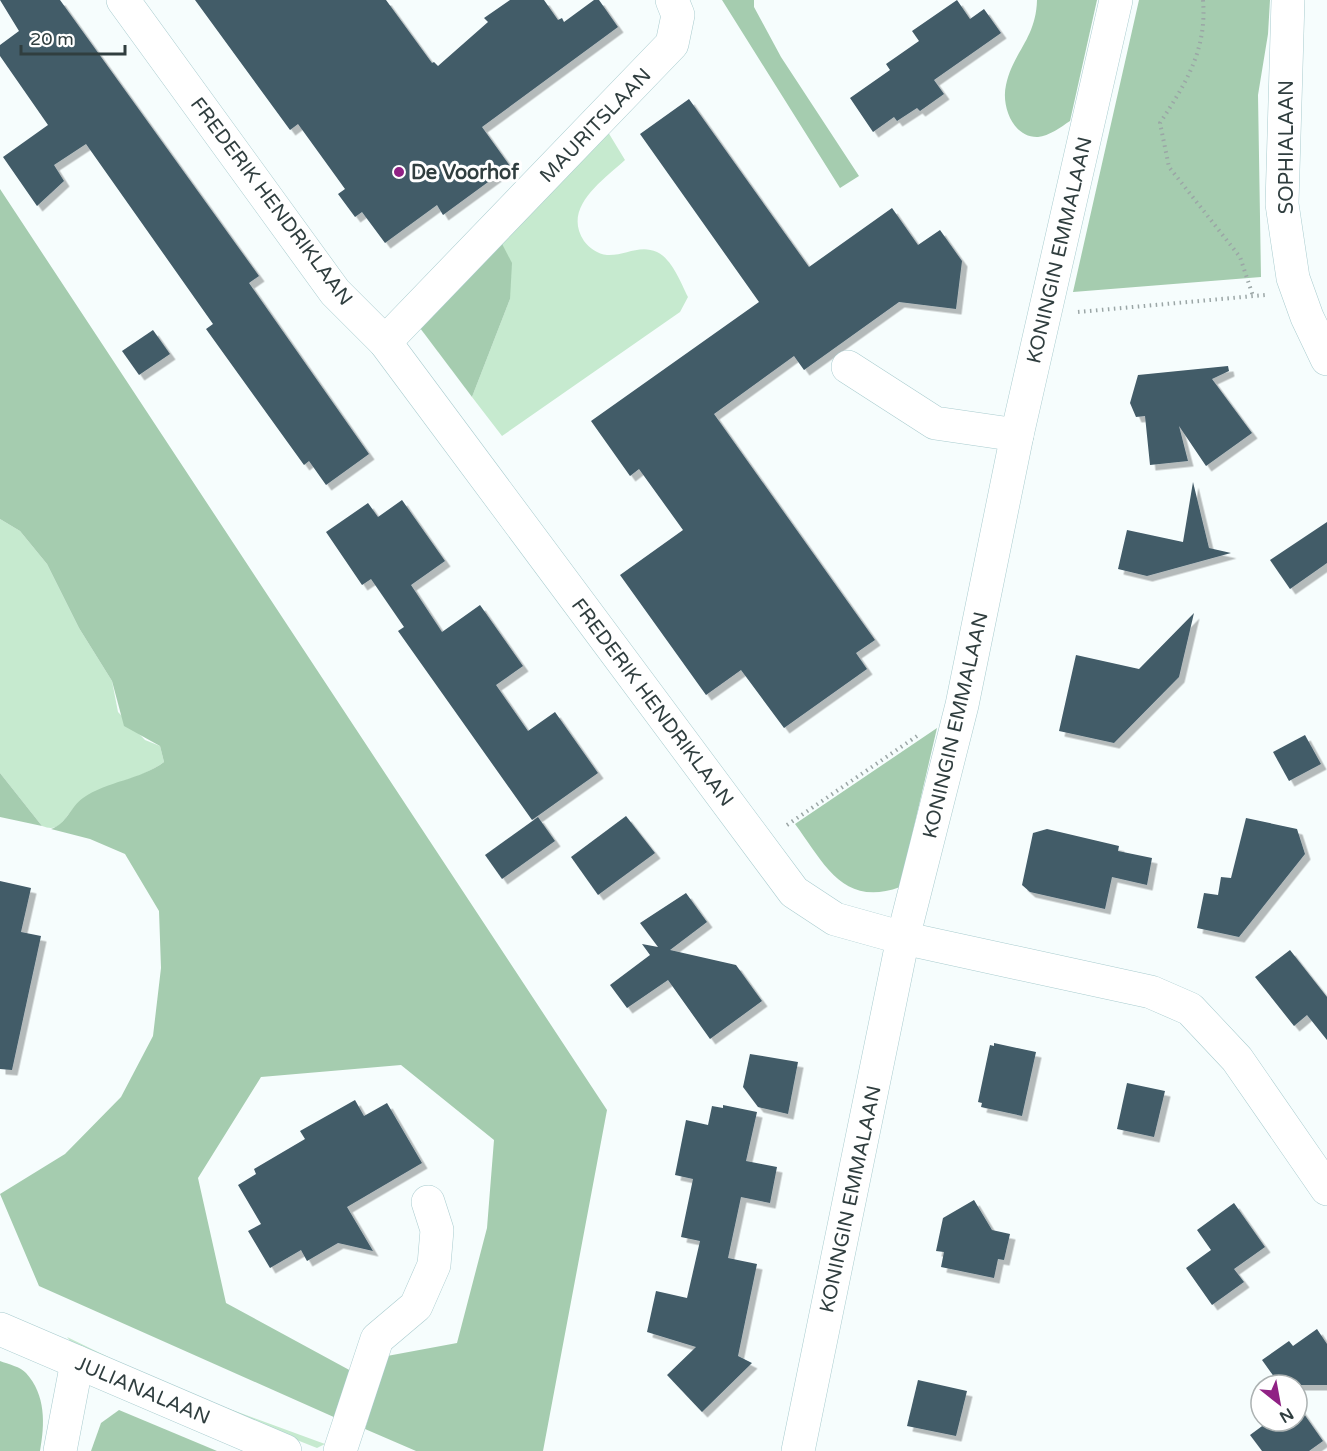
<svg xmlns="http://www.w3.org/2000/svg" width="1327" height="1451" viewBox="0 0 1327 1451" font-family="'Varela Round',sans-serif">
	<defs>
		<filter id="shadow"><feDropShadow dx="5.5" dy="5.5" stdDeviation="0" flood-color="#0004"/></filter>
	</defs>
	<rect width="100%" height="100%" fill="#f6fdfd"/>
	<g fill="#c6eacf">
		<path d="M608,132L625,160C602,181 562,208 584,241C589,248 598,254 607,255C625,256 639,244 657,252C672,259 681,283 688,297L680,312L502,436L472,397L510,299L500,240Z"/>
		<path d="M0,519L20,531L47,564L79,628L112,681L118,712L145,740L160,746L164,762C131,786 94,781 68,815C60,826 55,831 42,826L0,773Z"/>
		<polygon points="67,1337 170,1387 325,1444 317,1448 188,1397 72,1343"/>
	</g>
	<g fill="#a5ccaf">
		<polygon points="722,0 754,0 754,7 781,57 859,176 840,188"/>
		<path d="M1037,0H1097L1070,121C1061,127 1049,136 1038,137C1013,138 1001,106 1006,85C1013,52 1036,39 1037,0Z"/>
		<polygon points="1139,0 1270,0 1268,34 1258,95 1261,277 1073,292"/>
		<path d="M0,189L607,1110L543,1451H416L365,1429L387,1356L457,1343L487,1228L494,1140L401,1065L261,1077L198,1178L226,1303L353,1372L336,1418L39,1286L0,1194L65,1154L121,1097L153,1036L161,968L159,911L125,854L90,839L51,829C67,824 70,807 83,798C107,781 140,780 164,762L160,746L124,726L112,681L79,628L47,564L20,531L0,519Z"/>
		<polygon points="500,240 512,263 510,299 472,397 417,324"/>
		<path d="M937,728L900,887C843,908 824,863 795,824Z"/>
		<polygon points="0,773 42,826 0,817"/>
		<path d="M0,1361C8,1364 21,1367 26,1373C46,1395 45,1424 40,1451H0Z"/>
		<polygon points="119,1410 217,1451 91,1451 101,1423"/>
	</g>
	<g fill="#425b68" filter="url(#shadow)">
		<polygon points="0,0 60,0 259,276 249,283 369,454 326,485 309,461 304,465 206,329 213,324 86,144 54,165 64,181 37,206 3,157 48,125 0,56 0,45 19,31"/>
		<polygon points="195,0 386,0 432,63 434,62 438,66 488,22 484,18 510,0 544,0 558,20 562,18 564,22 594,0 599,0 618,27 482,127 510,166 443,215 437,205 385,243 362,212 355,217 338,194 345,189 298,124 290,130"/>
		<polygon points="957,0 970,19 984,9 1001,33 934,80 944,94 920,111 917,108 897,121 894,117 873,132 850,98 890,70 886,64 919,41 912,31"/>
		<polygon points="689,99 809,267 892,208 918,245 940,230 962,261 956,309 899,302 804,370 794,356 714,414 875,640 856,653 867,669 784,728 741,670 706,695 620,575 683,530 639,469 630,476 591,421 759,302 640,134"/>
		<polygon points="153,330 170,354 139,375 122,351"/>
		<polygon points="1228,366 1229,371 1212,379 1252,433 1206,466 1179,426 1188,461 1150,465 1145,416 1136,417 1130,403 1138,375"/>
		<polygon points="1193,482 1209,548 1231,553 1147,576 1118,569 1127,530 1183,542"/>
		<polygon points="402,500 445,561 411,585 442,632 480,605 523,666 496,685 528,731 555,712 598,773 532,820 398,631 404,627 371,579 362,585 326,532 368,503 378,517"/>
		<polygon points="1327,522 1327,563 1290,589 1270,560"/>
		<polygon points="1194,613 1179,677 1114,743 1059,731 1076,655 1139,669"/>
		<polygon points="1305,735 1321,764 1289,781 1273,752"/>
		<polygon points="626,816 655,853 598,895 571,857"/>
		<polygon points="538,817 555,841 502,879 485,855"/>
		<polygon points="1246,818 1297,829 1305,854 1239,937 1197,928 1204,893 1218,895 1221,877 1231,878"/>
		<polygon points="1047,829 1119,846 1118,851 1152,858 1147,885 1112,877 1105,909 1030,892 1022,885 1033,833"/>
		<polygon points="0,881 31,888 21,932 41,936 12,1070 0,1069"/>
		<polygon points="686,893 707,922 670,950 736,965 762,1001 710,1039 668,980 627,1008 610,985 650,955 642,944 658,947 640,923"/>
		<polygon points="1290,950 1327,997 1327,1040 1307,1015 1294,1026 1255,977"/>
		<polygon points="994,1043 1036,1052 1022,1116 981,1107 982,1103 978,1102 990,1045 994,1046"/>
		<polygon points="750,1054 798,1062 788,1114 758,1107 743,1087"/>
		<polygon points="1127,1083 1165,1091 1154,1137 1117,1129"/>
		<polygon points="355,1100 364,1116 387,1103 422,1163 347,1207 373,1251 338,1243 307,1261 301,1250 270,1268 248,1231 261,1224 238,1185 256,1174 254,1169 305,1139 300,1131"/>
		<polygon points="723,1105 757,1112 746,1161 777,1167 770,1203 741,1197 728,1258 757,1264 738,1356 752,1363 702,1412 667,1375 696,1347 647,1332 656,1291 687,1298 700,1241 681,1237 693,1179 675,1175 686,1120 708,1125 712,1106 723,1108"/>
		<polygon points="974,1200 992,1230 1010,1234 1004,1260 998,1259 994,1278 941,1267 944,1252 936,1251 943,1218"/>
		<polygon points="1234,1203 1265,1247 1234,1269 1244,1282 1212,1305 1186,1268 1211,1250 1197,1230"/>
		<polygon points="1317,1329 1327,1344 1327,1385 1280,1385 1262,1360 1289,1341 1293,1346"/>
		<polygon points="918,1380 967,1391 956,1436 907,1426"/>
		<polygon points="1297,1404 1323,1441 1309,1451 1262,1451 1250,1435 1269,1421 1297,1421"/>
	</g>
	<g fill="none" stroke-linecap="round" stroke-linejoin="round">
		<g stroke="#a9cccf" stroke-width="34">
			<g id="minor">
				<polyline points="123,0 335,292 385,342 794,892 835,919 903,938 1151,992 1190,1009 1237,1059 1327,1189"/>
				<polyline points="1288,0 1282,204 1293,278 1307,317 1327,359"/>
				<polyline points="385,342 672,44 678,15 672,0"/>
				<polyline points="848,367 935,423 1017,435"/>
				<polyline points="0,1329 285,1451"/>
				<polyline points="60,1451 77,1362"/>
				<polyline points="340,1451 377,1339 416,1306 434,1265 437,1230 428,1202"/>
				<polyline points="798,1451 903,938 962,705 1017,435 1116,0"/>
			</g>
		</g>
		<g stroke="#9ba6a6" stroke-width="4" stroke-dasharray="1.5 4.5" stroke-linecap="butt">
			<path d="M1203,0C1207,50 1186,83 1160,123L1169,167L1240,257L1253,296"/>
			<polyline points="1078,312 1265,295"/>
			<polyline points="787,825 920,734"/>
		</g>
		<use href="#minor" stroke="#fff" stroke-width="33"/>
	</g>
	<circle fill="#902184" stroke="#fff" stroke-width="2" cx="399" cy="172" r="6"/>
	<g text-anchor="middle" stroke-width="6" stroke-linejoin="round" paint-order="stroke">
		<g font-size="20" fill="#303e3f" stroke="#fff">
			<text transform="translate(595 125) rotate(-46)" y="7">MAURITSLAAN</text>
			<text transform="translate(1286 147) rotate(-90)" y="7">SOPHIALAAN</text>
			<text transform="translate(272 201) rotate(53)" y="7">FREDERIK HENDRIKLAAN</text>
			<text transform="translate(1059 250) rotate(-77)" y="7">KONINGIN EMMALAAN</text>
			<text transform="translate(653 702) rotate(53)" y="7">FREDERIK HENDRIKLAAN</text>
			<text transform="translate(955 725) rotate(-77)" y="7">KONINGIN EMMALAAN</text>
			<text transform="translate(850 1199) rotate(-78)" y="7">KONINGIN EMMALAAN</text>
			<text transform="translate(143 1390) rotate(23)" y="7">JULIANALAAN</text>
		</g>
		<g font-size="20" font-weight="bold" fill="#303e3f" stroke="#fff" text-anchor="start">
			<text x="411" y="179">De Voorhof</text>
		</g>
	</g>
	<g transform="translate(1279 1403) rotate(149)"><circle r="28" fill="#ffffff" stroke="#acb2b2" stroke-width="1.5"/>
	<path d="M0-4.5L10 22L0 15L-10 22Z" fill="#902184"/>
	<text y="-9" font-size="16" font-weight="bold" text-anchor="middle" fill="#303e3f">N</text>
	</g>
	<path d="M21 45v9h104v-9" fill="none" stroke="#303e3f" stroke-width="3"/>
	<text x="30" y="45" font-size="18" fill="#303e3f" stroke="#ffffff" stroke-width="4.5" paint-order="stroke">20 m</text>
</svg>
